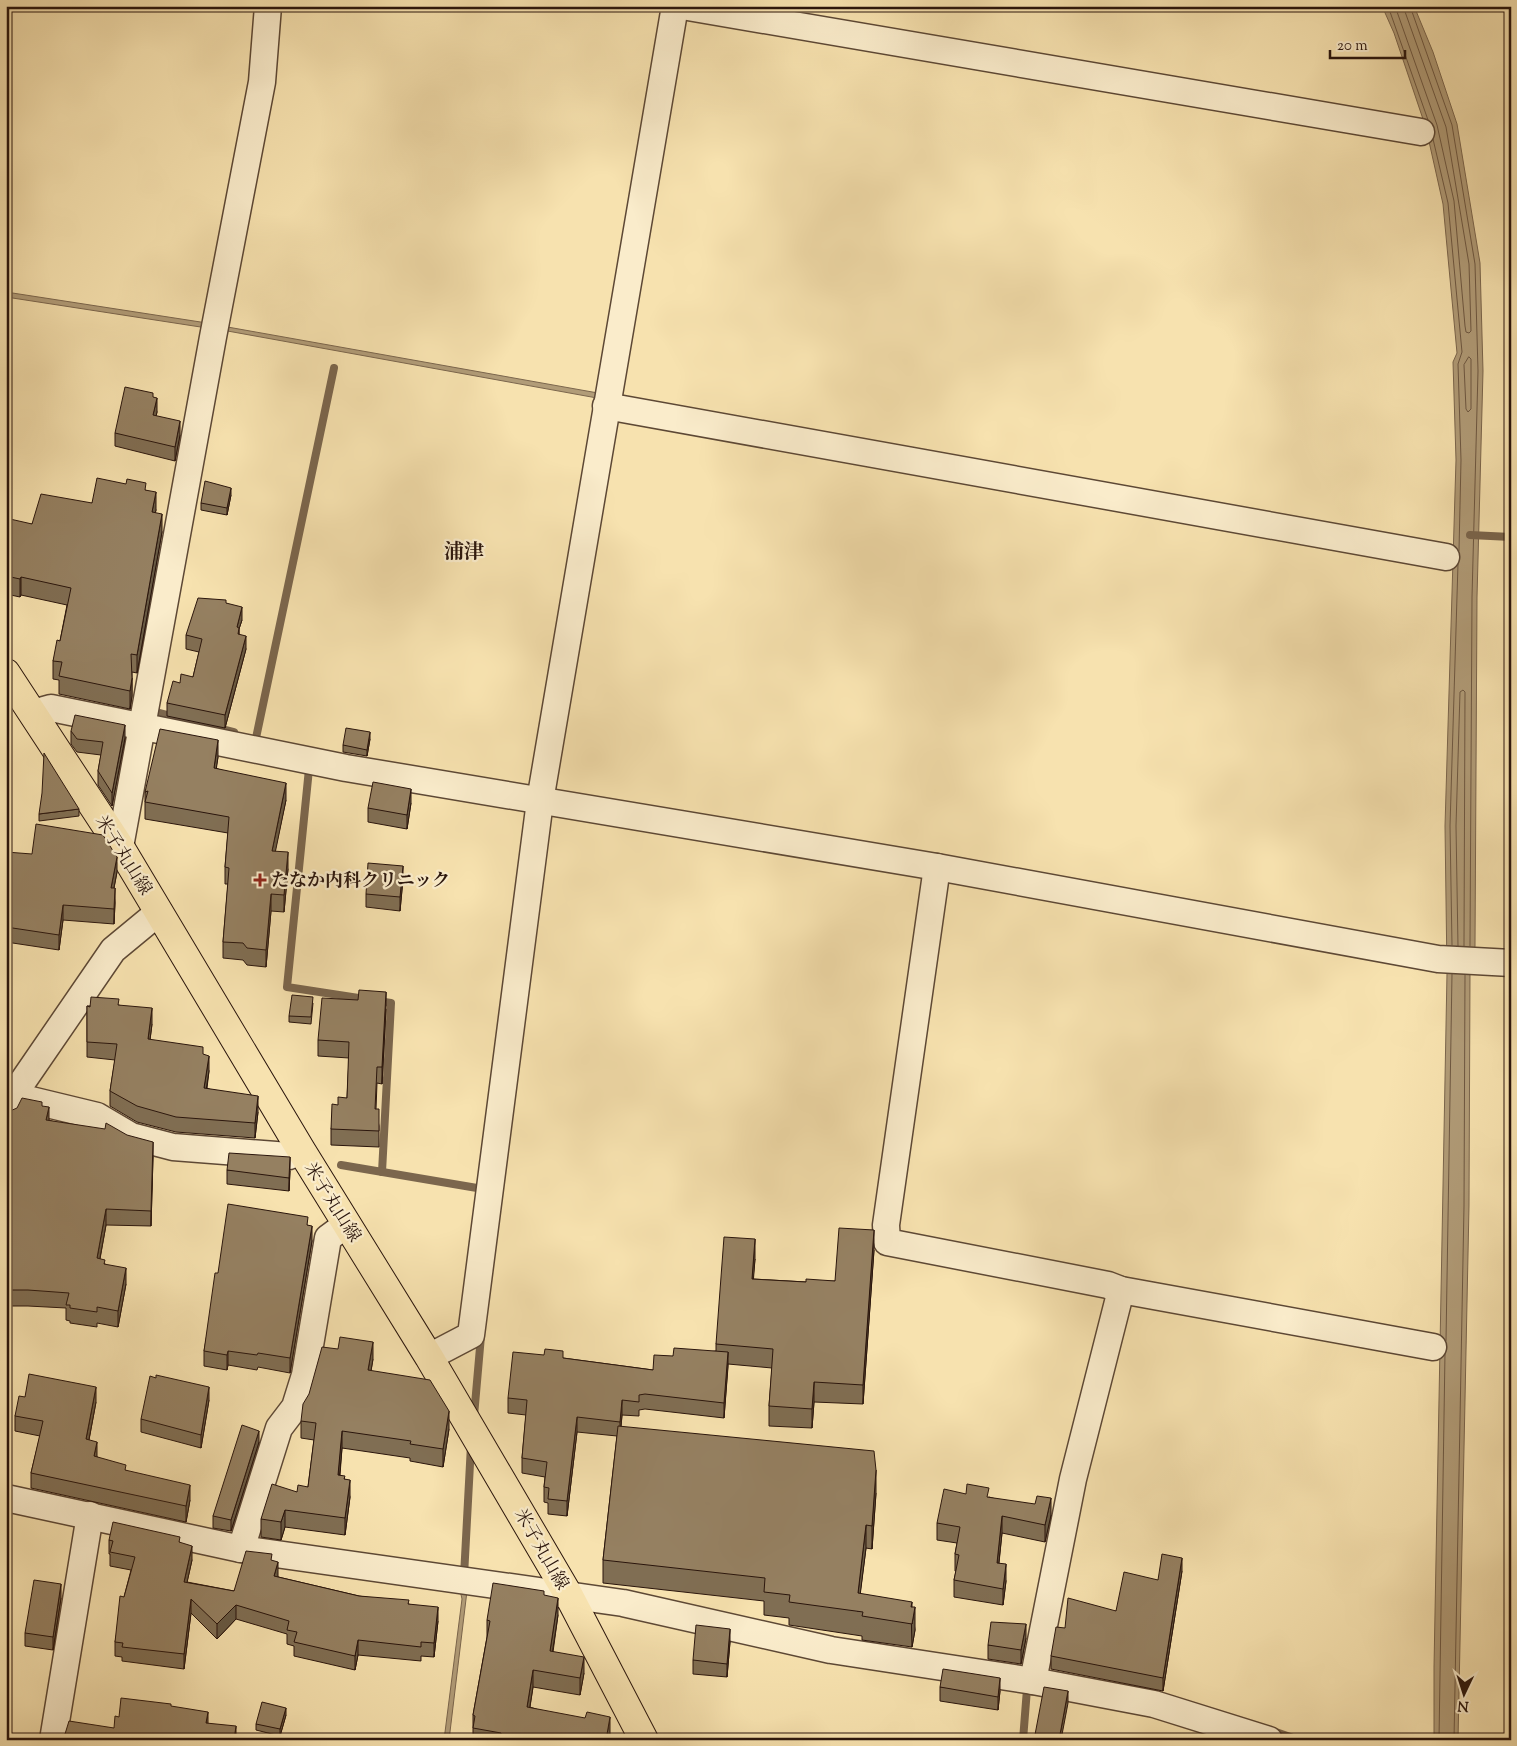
<svg xmlns="http://www.w3.org/2000/svg" width="1517" height="1746" viewBox="0 0 1517 1746" font-family="'Sorts Mill Goudy','Noto Serif JP',serif">
	<rect width="100%" height="100%" fill="#f7e2af"/>
	<filter id="stains"><feTurbulence type="fractalNoise" baseFrequency=".004" numOctaves="4"/><feColorMatrix values="0 0 0 0 .2 0 0 0 0 .09 0 0 0 0 .02 0 0 0 .5 -.17"/></filter>
	<radialGradient id="worn" r=".72"><stop offset=".6" stop-color="#630" stop-opacity="0"/><stop offset="1" stop-color="#630" stop-opacity=".3"/></radialGradient>
	<g fill="#b19c78" stroke="#7b664d">
		<polygon points="1382,6 1414,6 1433,52 1457,124 1480,263 1483,371 1477,597 1475,946 1470,973 1469,1206 1458,1740 1434,1740 1434,1667 1447,973 1445,826 1456,460 1453,362 1457,353 1443,204 1426,128 1394,33"/>
		<polygon points="6,292 207,323 207,328 6,297"/>
		<polygon points="222,326 598,393 597,398 222,330"/>
		<polygon points="460,1590 467,1591 449,1740 444,1740 462,1599"/>
	</g>
	<g fill="none" stroke-linecap="round" stroke-linejoin="round">
		<g stroke="#6e5842" stroke-width="1">
			<polyline points="1388,6 1428,120"/>
			<polyline points="1395,6 1437,125 1454,201 1465,326 1466,332 1469,333 1471,331 1469,264 1446,127 1403,6"/>
			<polyline points="1410,6 1452,125 1475,264 1478,371 1472,597 1470,946"/>
			<polyline points="1433,139 1448,203 1462,352 1458,364 1461,460 1459,551"/>
			<polygon points="1469,357 1471,359 1471,409 1468,412 1466,409 1464,365"/>
			<polyline points="1452,945 1450,826 1458,564"/>
			<polyline points="1458,946 1456,826 1460,692 1463,690 1465,692 1464,946"/>
			<polyline points="1446,1341 1452,974"/>
			<polyline points="1439,1740 1445,1353"/>
			<polyline points="1454,1740 1464,1206 1465,975"/>
		</g>
		<g stroke="#7b664d" stroke-width="8">
			<polyline points="1470,535 1511,537"/>
			<polyline points="156,712 234,732"/>
			<polyline points="256,738 334,368"/>
			<polyline points="309,769 287,987 391,1003 382,1172"/>
			<polyline points="341,1165 483,1189"/>
			<polyline points="474,1416 481,1336"/>
			<polyline points="464,1576 471,1445"/>
			<polyline points="1270,1730 1299,1740"/>
			<polyline points="1023,1740 1027,1689"/>
		</g>
		<g stroke="#5d4835" stroke-width="29">
			<g id="minor">
				<polyline points="682,6 1421,132"/>
				<polyline points="606,406 1446,557"/>
				<polyline points="33,713 51,708 346,768 937,867 1438,959 1511,963"/>
				<polyline points="120,847 213,337 262,82 268,6"/>
				<polyline points="937,867 886,1225 887,1242 1108,1285 1121,1290 1433,1347"/>
				<polyline points="6,1094 97,1116 131,1136 173,1147 289,1156 301,1150"/>
				<polyline points="7,1112 12,1097 113,950 159,912"/>
				<polyline points="429,1357 471,1335 540,801 675,6"/>
				<polyline points="6,1498 241,1549 623,1603 831,1650 1033,1681 1154,1704 1269,1740"/>
				<polyline points="241,1549 279,1428 295,1407 305,1375 328,1238 347,1224"/>
				<polyline points="1033,1681 1073,1479 1121,1290"/>
				<polyline points="53,1740 90,1515"/>
			</g>
		</g>
		<g stroke="#2a150c" stroke-width="30">
			<polyline id="major" points="6,673 120,847 301,1150 429,1357 568,1594 644,1740"/>
		</g>
		<use href="#minor" stroke="#faeccb" stroke-width="26"/>
		<use href="#major" stroke="#f7e2af" stroke-width="28"/>
	</g>
	<g fill="#806e53" stroke="#2a150c">
		<polygon points="153,398 157,412 156,416 180,435 175,461 115,446 115,433"/>
		<polygon points="146,490 156,510 155,513 162,532 137,673 132,672 132,696 130,709 59,694 59,680 53,679 53,661 60,641 67,605 21,595 20,597 6,594 6,525 9,526 32,524 92,503"/>
		<polygon points="231,495 227,515 201,510 201,503"/>
		<polygon points="226,603 242,620 239,629 239,634 246,649 225,728 167,716 167,703 180,683 193,677 199,652 186,649 186,635"/>
		<polygon points="71,731 125,738 112,806 98,785 98,771 101,755 77,752 71,744"/>
		<polygon points="370,739 367,756 343,752 343,745"/>
		<polygon points="218,757 216,768 286,800 275,851 288,869 284,912 271,911 266,967 247,965 243,960 223,958 223,942 228,884 225,884 225,867 228,833 145,819 145,792"/>
		<polygon points="411,803 407,829 368,822 368,808"/>
		<polygon points="79,809 79,816 39,821 39,814"/>
		<polygon points="6,852 117,872 114,888 115,903 114,924 63,920 59,950 6,942"/>
		<polygon points="403,879 400,911 366,907 366,894"/>
		<polygon points="313,1003 311,1024 289,1022 289,1016"/>
		<polygon points="119,1005 152,1024 150,1040 203,1055 209,1071 207,1088 258,1112 255,1138 176,1132 137,1122 110,1106 110,1091 115,1060 87,1057 87,1006"/>
		<polygon points="386,1009 382,1084 377,1083 376,1109 379,1126 379,1147 331,1145 331,1129 338,1105 347,1098 349,1058 318,1056 318,1040"/>
		<polygon points="42,1106 49,1120 153,1157 151,1226 106,1225 100,1259 126,1284 118,1327 97,1323 97,1327 70,1323 70,1321 66,1320 66,1308 28,1306 6,1306 6,1111 10,1111"/>
		<polygon points="227,1170 290,1171 289,1191 227,1184"/>
		<polygon points="308,1225 312,1241 290,1373 258,1367 257,1370 228,1365 227,1370 204,1366 204,1351 218,1273"/>
		<polygon points="874,1250 863,1404 814,1402 812,1428 769,1426 769,1406 772,1368 728,1364 724,1418 645,1409 639,1410 639,1416 622,1415 621,1427 876,1493 872,1549 866,1548 860,1594 912,1607 915,1630 912,1647 862,1640 862,1636 789,1625 789,1618 764,1615 764,1601 603,1583 603,1560 617,1436 577,1432 567,1516 548,1514 548,1503 544,1502 544,1487 545,1477 522,1473 522,1458 526,1415 508,1413 508,1398 563,1358 653,1370 673,1356 716,1351 716,1344 755,1259 753,1279 806,1282 835,1281"/>
		<polygon points="373,1359 371,1371 449,1429 443,1467 410,1461 410,1458 342,1448 340,1475 345,1479 350,1497 345,1535 285,1527 281,1540 261,1537 261,1519 297,1492 308,1487 314,1440 301,1438 301,1421"/>
		<polygon points="25,1397 96,1402 89,1440 97,1457 190,1500 186,1522 31,1488 31,1473 40,1436 15,1431 15,1416"/>
		<polygon points="209,1400 201,1448 141,1432 141,1419"/>
		<polygon points="259,1442 231,1531 213,1528 213,1516"/>
		<polygon points="989,1497 1051,1515 1045,1542 1002,1533 999,1563 1006,1581 1003,1605 954,1597 954,1580 956,1571 955,1571 955,1554 957,1543 937,1540 937,1523"/>
		<polygon points="109,1540 180,1542 192,1560 187,1582 234,1591 272,1561 278,1577 359,1596 409,1604 438,1621 434,1657 421,1656 421,1661 358,1655 355,1670 294,1656 294,1646 287,1644 287,1634 236,1619 217,1639 191,1613 184,1669 122,1661 122,1657 115,1656 115,1642 124,1597 131,1570 110,1566 110,1554 109,1554"/>
		<polygon points="1182,1571 1163,1691 1051,1669 1051,1656 1065,1628 1116,1611 1158,1580"/>
		<polygon points="544,1596 558,1615 553,1652 584,1673 580,1695 533,1687 530,1707 610,1734 609,1740 473,1740 473,1715 487,1637 487,1620"/>
		<polygon points="61,1598 53,1650 25,1646 25,1633"/>
		<polygon points="1026,1638 1021,1664 988,1659 988,1645"/>
		<polygon points="730,1642 727,1677 693,1674 693,1660"/>
		<polygon points="940,1687 1000,1691 998,1710 940,1701"/>
		<polygon points="286,1715 280,1736 256,1730 256,1724"/>
	</g>
	<g fill="#685a44" stroke="#2a150c">
		<polygon points="157,398 157,412 153,429 153,415"/>
		<polygon points="180,421 180,435 175,461 175,447"/>
		<polygon points="231,488 231,495 227,515 227,508"/>
		<polygon points="156,492 156,510 152,530 152,512"/>
		<polygon points="162,514 162,532 137,673 137,655"/>
		<polygon points="21,577 21,595 20,597 20,579"/>
		<polygon points="242,607 242,620 239,629 239,641 237,627"/>
		<polygon points="246,636 246,649 225,728 225,715"/>
		<polygon points="132,678 132,696 130,709 130,691"/>
		<polygon points="125,725 125,738 112,806 112,793"/>
		<polygon points="370,732 370,739 367,756 367,750"/>
		<polygon points="218,740 218,757 214,785 214,768"/>
		<polygon points="286,783 286,800 272,868 272,851"/>
		<polygon points="411,789 411,803 407,829 407,815"/>
		<polygon points="288,852 288,869 284,912 284,895"/>
		<polygon points="117,857 117,872 111,903 111,888"/>
		<polygon points="403,866 403,879 400,911 400,897"/>
		<polygon points="115,888 115,903 114,924 114,909"/>
		<polygon points="271,894 271,911 266,967 266,950"/>
		<polygon points="63,905 63,920 59,950 59,935"/>
		<polygon points="386,992 386,1009 382,1084 382,1067"/>
		<polygon points="152,1008 152,1024 148,1055 148,1039"/>
		<polygon points="209,1056 209,1071 204,1104 204,1088"/>
		<polygon points="258,1096 258,1112 255,1138 255,1123"/>
		<polygon points="49,1107 49,1123 46,1120"/>
		<polygon points="153,1142 153,1157 151,1226 151,1211"/>
		<polygon points="290,1157 290,1171 289,1191 289,1178"/>
		<polygon points="106,1209 106,1225 97,1274 97,1258"/>
		<polygon points="312,1226 312,1241 290,1373 290,1358"/>
		<polygon points="874,1230 874,1250 863,1404 863,1385"/>
		<polygon points="755,1239 755,1259 752,1298 752,1279"/>
		<polygon points="126,1268 126,1284 118,1327 118,1311"/>
		<polygon points="373,1342 373,1359 368,1388 368,1370"/>
		<polygon points="228,1351 228,1365 227,1370 227,1355"/>
		<polygon points="728,1352 728,1367 724,1418 724,1403"/>
		<polygon points="814,1382 814,1402 812,1428 812,1409"/>
		<polygon points="96,1387 96,1402 86,1455 86,1439"/>
		<polygon points="209,1387 209,1400 201,1448 201,1435"/>
		<polygon points="622,1400 622,1415 620,1436 620,1422"/>
		<polygon points="449,1411 449,1429 443,1467 443,1449"/>
		<polygon points="577,1417 577,1432 567,1516 567,1501"/>
		<polygon points="259,1431 259,1442 231,1531 231,1520"/>
		<polygon points="342,1431 342,1448 338,1492 338,1475"/>
		<polygon points="97,1442 97,1457 94,1456"/>
		<polygon points="876,1470 876,1493 872,1549 872,1526"/>
		<polygon points="350,1480 350,1497 345,1535 345,1518"/>
		<polygon points="190,1485 190,1500 186,1522 186,1506"/>
		<polygon points="1051,1498 1051,1515 1045,1542 1045,1525"/>
		<polygon points="285,1510 285,1527 281,1540 281,1522"/>
		<polygon points="1002,1516 1002,1533 997,1579 997,1563"/>
		<polygon points="866,1525 866,1548 858,1612 858,1593"/>
		<polygon points="192,1546 192,1560 184,1596 184,1582"/>
		<polygon points="1182,1558 1182,1571 1163,1691 1163,1678"/>
		<polygon points="278,1562 278,1576 274,1590 274,1576"/>
		<polygon points="1006,1564 1006,1581 1003,1605 1003,1589"/>
		<polygon points="61,1584 61,1598 53,1650 53,1637"/>
		<polygon points="558,1598 558,1615 550,1668 550,1651"/>
		<polygon points="191,1599 191,1613 184,1669 184,1654"/>
		<polygon points="912,1602 912,1624 915,1607 915,1630 912,1647 911,1607"/>
		<polygon points="236,1605 236,1619 217,1639 217,1624"/>
		<polygon points="438,1607 438,1621 434,1657 434,1643"/>
		<polygon points="1026,1624 1026,1638 1021,1664 1021,1650"/>
		<polygon points="730,1629 730,1642 727,1677 727,1664"/>
		<polygon points="358,1640 358,1655 355,1670 355,1656"/>
		<polygon points="584,1657 584,1673 580,1695 580,1678"/>
		<polygon points="533,1670 533,1687 527,1724 527,1707"/>
		<polygon points="1000,1678 1000,1691 998,1710 998,1697"/>
		<polygon points="1068,1691 1068,1703 1061,1740 1059,1740"/>
		<polygon points="286,1708 286,1715 280,1736 280,1729"/>
		<polygon points="208,1712 208,1727 206,1723"/>
		<polygon points="610,1717 610,1734 609,1740 606,1740"/>
		<polygon points="236,1726 236,1740 234,1740"/>
	</g>
	<g fill="#958061" stroke="#2a150c">
		<polygon points="125,387 153,393 153,397 157,398 153,415 180,421 175,447 115,433"/>
		<polygon points="97,478 126,484 127,479 146,483 145,490 156,492 152,512 162,514 137,655 131,654 132,678 130,691 59,676 62,662 53,661 57,640 60,641 71,588 21,577 20,579 6,576 6,525 9,526 10,519 32,524 41,494 92,503"/>
		<polygon points="205,481 231,488 227,508 201,503"/>
		<polygon points="198,598 226,600 226,603 242,607 237,627 239,628 238,634 246,636 225,715 167,703 173,681 180,683 181,674 193,677 202,639 186,635"/>
		<polygon points="75,715 125,725 112,793 98,771 103,742 77,739 71,731"/>
		<polygon points="346,728 370,732 367,750 343,745"/>
		<polygon points="160,729 218,740 214,768 286,783 272,851 288,852 284,895 271,894 266,950 247,948 243,943 223,942 229,868 225,867 229,817 145,802 148,791 145,792"/>
		<polygon points="44,753 79,809 39,814 42,793"/>
		<polygon points="373,782 411,789 407,815 368,808"/>
		<polygon points="36,824 103,835 117,857 111,888 115,888 114,909 63,905 59,935 6,927 6,852 32,854"/>
		<polygon points="368,863 403,866 400,897 366,894"/>
		<polygon points="359,990 386,992 382,1067 377,1067 375,1109 379,1109 379,1131 331,1129 332,1104 338,1105 338,1097 347,1098 349,1042 318,1040 322,998 358,1000"/>
		<polygon points="292,995 313,997 311,1017 289,1016"/>
		<polygon points="91,997 119,999 118,1005 152,1008 148,1039 203,1047 203,1054 209,1056 204,1088 258,1096 255,1123 176,1117 137,1106 110,1091 117,1044 87,1042 87,1006 90,1007"/>
		<polygon points="22,1098 42,1102 42,1106 49,1107 46,1120 105,1129 106,1123 127,1135 153,1142 151,1211 106,1209 97,1258 105,1260 104,1264 126,1268 118,1311 97,1307 97,1312 70,1308 70,1305 66,1305 69,1293 28,1290 6,1290 6,1144 9,1130 6,1130 6,1111 10,1111 17,1108"/>
		<polygon points="229,1153 290,1157 289,1178 227,1170"/>
		<polygon points="228,1204 308,1217 307,1225 312,1226 290,1358 258,1353 257,1355 228,1351 227,1355 204,1351 215,1273 218,1273"/>
		<polygon points="839,1228 874,1230 863,1385 814,1382 812,1409 769,1406 773,1349 716,1344 724,1237 755,1239 752,1279 806,1282 806,1279 835,1281"/>
		<polygon points="340,1337 373,1342 368,1370 430,1380 449,1411 443,1449 410,1444 411,1441 342,1431 338,1475 345,1476 344,1479 350,1480 345,1518 285,1510 281,1522 261,1519 272,1484 297,1492 298,1485 308,1487 316,1423 301,1421 303,1404 309,1394 322,1347 338,1349"/>
		<polygon points="674,1348 728,1352 724,1403 645,1394 639,1395 639,1402 622,1400 620,1422 577,1417 567,1501 548,1499 549,1488 544,1487 547,1462 522,1458 527,1400 508,1398 513,1352 544,1355 545,1349 563,1351 563,1358 653,1370 654,1355 673,1356"/>
		<polygon points="29,1374 96,1387 86,1439 97,1442 94,1456 126,1465 125,1470 190,1485 186,1506 31,1473 43,1421 15,1416 19,1396 25,1397"/>
		<polygon points="156,1375 209,1387 201,1435 141,1419 150,1376 156,1378"/>
		<polygon points="242,1425 259,1431 231,1520 213,1516"/>
		<polygon points="618,1426 874,1451 876,1470 872,1526 866,1525 858,1593 912,1602 911,1607 915,1607 912,1624 862,1616 863,1612 789,1602 790,1595 764,1592 765,1578 603,1560"/>
		<polygon points="967,1484 989,1488 987,1497 1035,1504 1037,1496 1051,1498 1045,1525 1002,1516 997,1563 1006,1564 1003,1589 954,1580 959,1555 955,1554 960,1527 937,1523 944,1489 966,1494"/>
		<polygon points="113,1522 180,1537 179,1542 192,1546 184,1582 234,1591 246,1551 272,1554 271,1560 278,1562 274,1576 359,1596 409,1600 408,1604 438,1607 434,1643 421,1642 421,1647 358,1640 355,1656 294,1642 297,1632 287,1630 289,1621 236,1605 217,1624 191,1599 184,1654 122,1647 123,1643 115,1642 120,1596 124,1597 135,1557 110,1552 113,1541 109,1540"/>
		<polygon points="1162,1554 1182,1558 1163,1678 1051,1656 1056,1627 1065,1628 1068,1598 1116,1611 1124,1572 1158,1580"/>
		<polygon points="34,1580 61,1584 53,1637 25,1633"/>
		<polygon points="493,1583 544,1591 544,1595 558,1598 550,1651 584,1657 580,1678 533,1670 527,1707 585,1718 587,1712 610,1717 606,1740 517,1740 501,1737 501,1733 473,1728 475,1716 473,1715 490,1621 487,1620"/>
		<polygon points="991,1622 1026,1624 1021,1650 988,1645"/>
		<polygon points="696,1625 730,1629 727,1664 693,1660"/>
		<polygon points="943,1669 1000,1678 998,1697 940,1687"/>
		<polygon points="1044,1687 1068,1691 1059,1740 1034,1740"/>
		<polygon points="121,1698 171,1704 171,1706 208,1712 206,1723 236,1726 234,1740 60,1740 61,1737 65,1734 69,1721 114,1728 115,1716 119,1717"/>
		<polygon points="262,1702 286,1708 280,1729 256,1724"/>
	</g>
	<path fill="#8f2418" stroke="#faeccb" stroke-width="2" d="M257.5 872.5h5v5h5v5h-5v5h-5v-5h-5v-5h5z"/>
	<g text-anchor="middle" stroke-width="4.5" stroke-linejoin="round" paint-order="stroke">
		<g font-size="18" fill="#2a150c" stroke="#faeccb">
			<text transform="translate(124 855) rotate(58)" y="6">米子丸山線</text>
			<text transform="translate(333 1202) rotate(58)" y="6">米子丸山線</text>
			<text transform="translate(542 1549) rotate(60)" y="6">米子丸山線</text>
		</g>
		<g font-size="18" font-weight="bold" fill="#2a150c" stroke="#faeccb" text-anchor="start">
			<text x="271" y="886">たなか内科クリニック</text>
		</g>
		<g font-size="20" font-weight="bold" fill="#2a150c" stroke="#faeccb">
			<text x="464" y="558">浦津</text>
		</g>
	</g>
	<rect width="1517" height="1746" fill="none" stroke="#f7e2af" stroke-width="25"/>
	<rect x="8" y="8" width="1502" height="1731" fill="none" stroke="#2a150c" stroke-width="2.5"/>
	<rect x="12" y="12" width="1492" height="1721" fill="none" stroke="#2a150c"/>
	<g transform="translate(1464 1694) rotate(184)" stroke="#faeccb" stroke-width="4" paint-order="stroke">
	<path d="M0-4L9 19L0 12L-9 19Z" fill="#2a150c"/>
	<text y="-8" font-size="14" font-weight="bold" text-anchor="middle" fill="#2a150c">N</text>
	</g>
	<path d="M1330 50v8h75v-8" fill="none" stroke="#2a150c" stroke-width="2.5"/>
	<text x="1337" y="50" font-size="15" fill="#2a150c" stroke="#faeccb" stroke-width="4" paint-order="stroke">20 m</text>
	<rect width="100%" height="100%" filter="url(#stains)"/>
	<rect width="100%" height="100%" fill="url(#worn)"/>
</svg>
